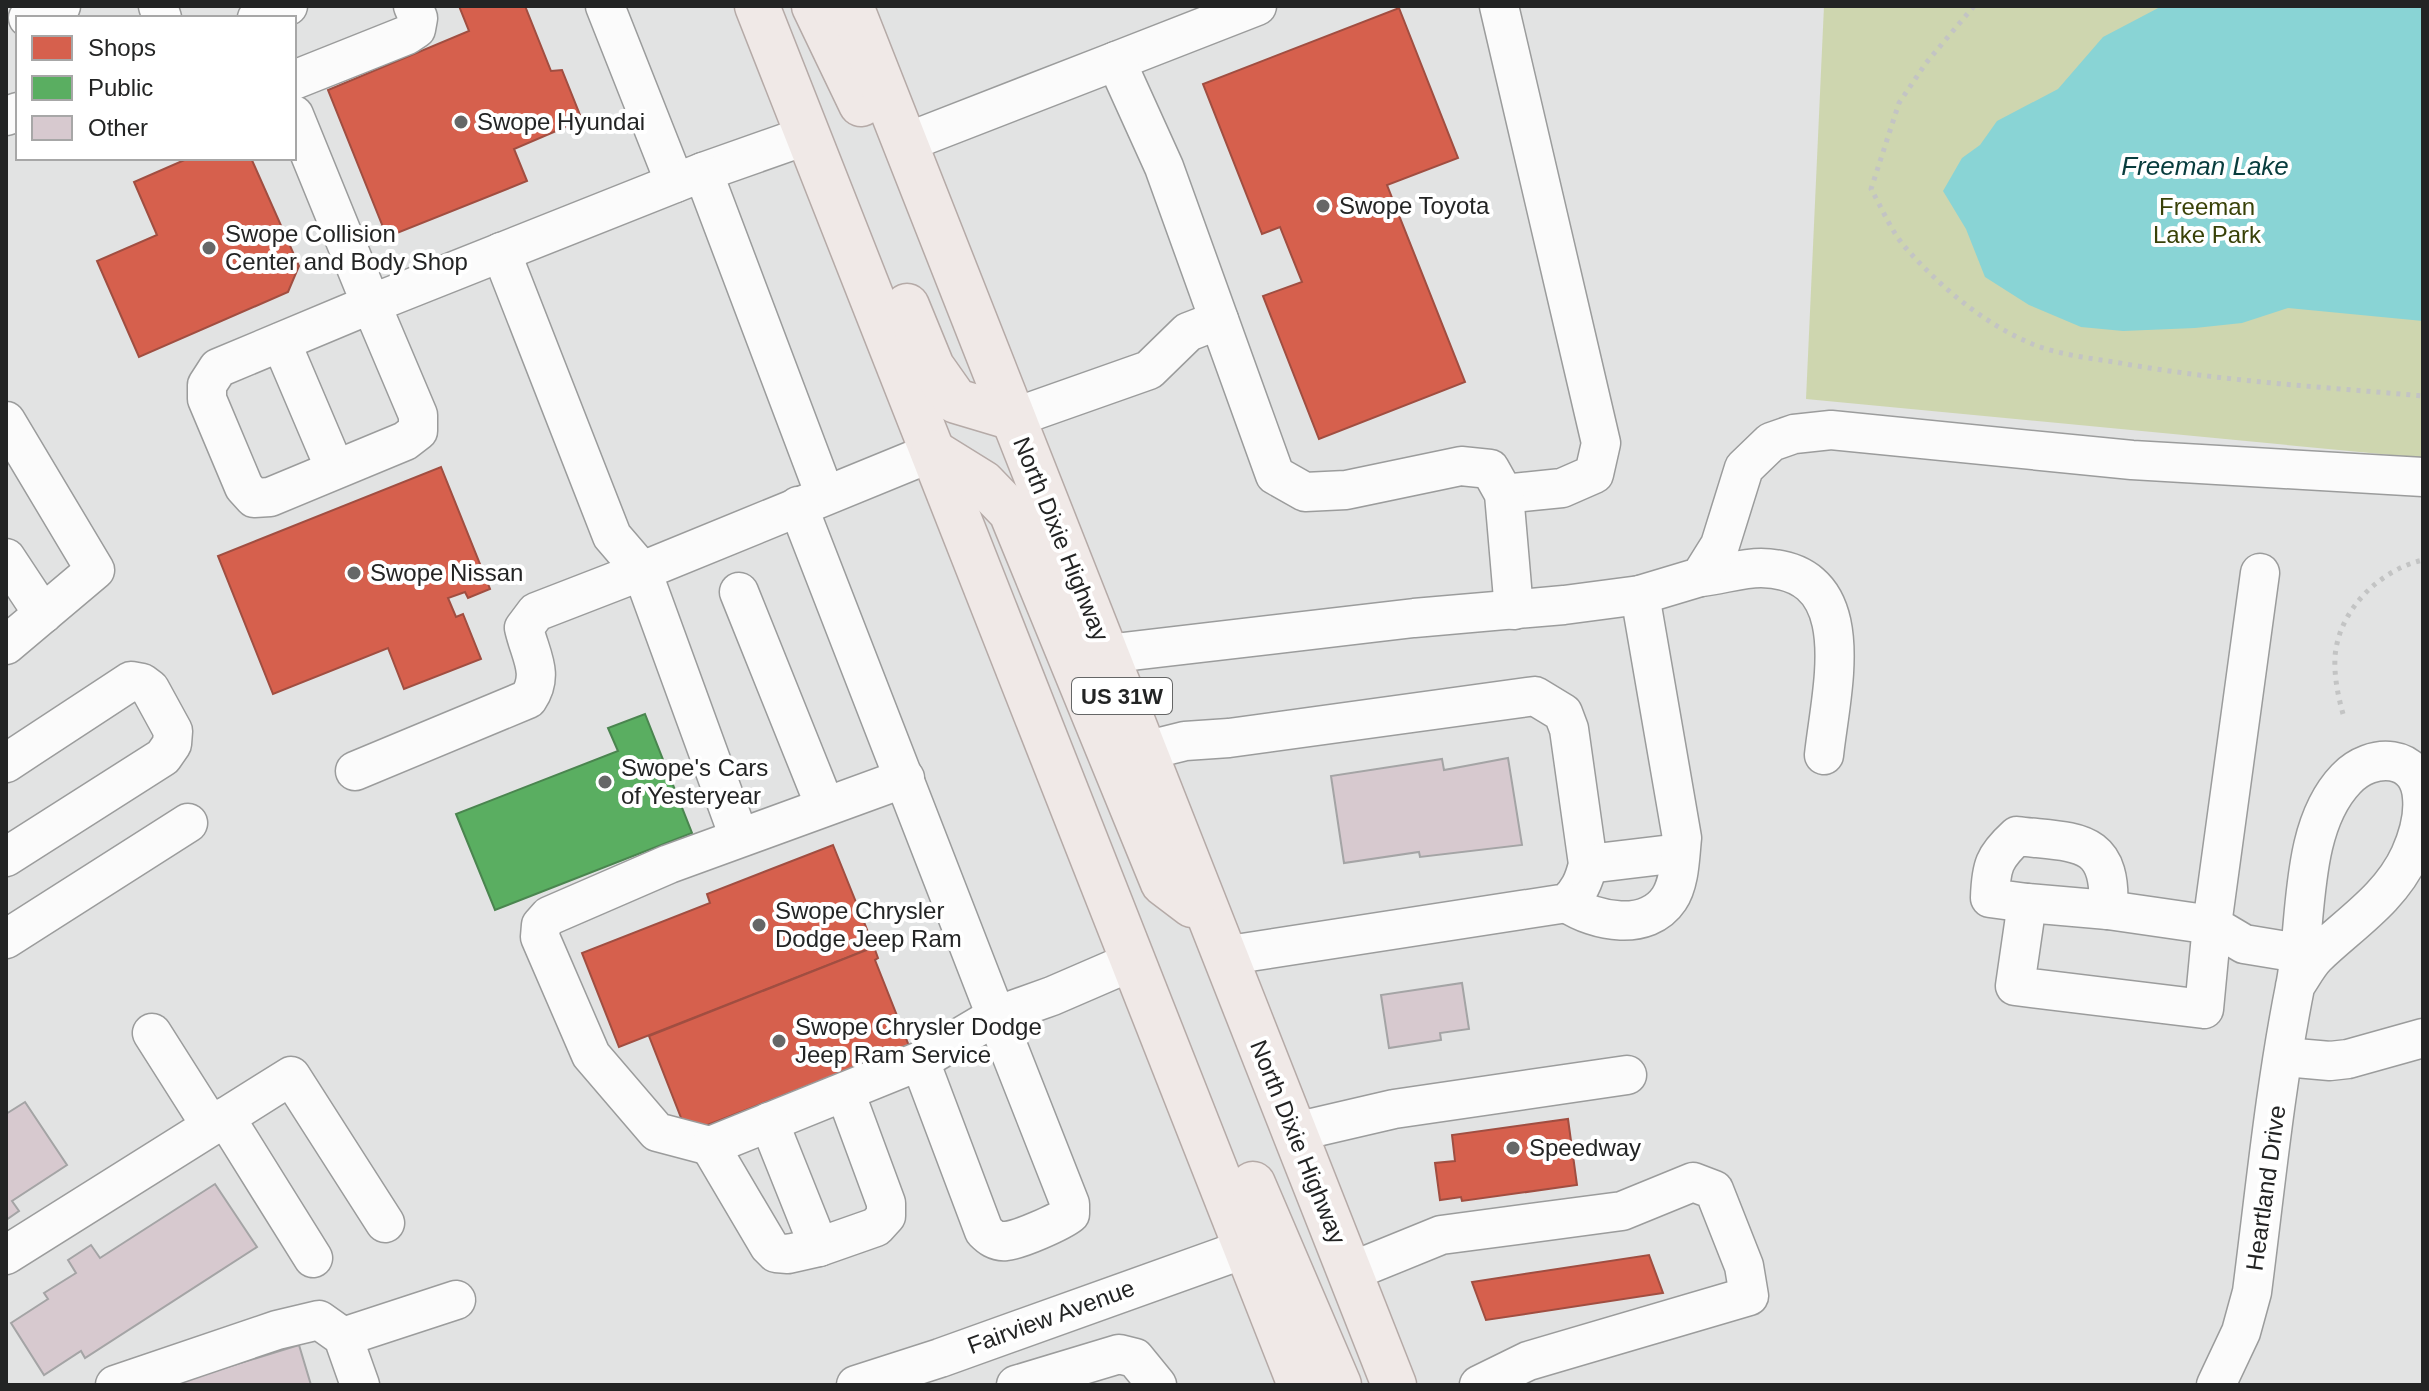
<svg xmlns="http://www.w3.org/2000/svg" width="2429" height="1391" viewBox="0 0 2429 1391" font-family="Arial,sans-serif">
	<rect width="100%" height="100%" fill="#e2e3e3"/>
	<polygon fill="#ced6af" points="1824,6 2423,6 2423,458 1806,399"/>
	<polygon fill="#89d4d5" points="2162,6 2423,6 2423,321 2288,308 2242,323 2195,328 2123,331 2081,327 2029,305 1985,277 1966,229 1943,191 1962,158 1980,145 1997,121 2058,89 2103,37"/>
	<g fill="#d6604d" stroke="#a04e41" stroke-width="2">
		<polygon points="459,6 525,6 551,71 562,70 582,120 514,149 527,181 387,237 328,90 469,31"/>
		<polygon points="1399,8 1458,158 1387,185 1465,382 1319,439 1263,296 1302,282 1280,227 1262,234 1203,84"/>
		<polygon points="189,158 251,158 299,266 288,292 139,357 97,261 157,235 134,182"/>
		<polygon points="441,467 490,589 468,598 465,592 448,598 456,617 463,614 481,659 404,689 388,648 273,694 218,556"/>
		<polygon points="833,845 874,947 619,1047 582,953 710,903 707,894"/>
		<polygon points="874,947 878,958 875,960 909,1046 687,1133 649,1036"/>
		<polygon points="1568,1119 1577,1185 1462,1201 1461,1197 1440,1200 1435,1163 1455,1161 1452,1135"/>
		<polygon points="1649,1255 1663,1293 1486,1320 1472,1282"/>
	</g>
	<polygon fill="#5aae61" stroke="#4a854f" stroke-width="2" points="645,714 692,833 495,910 456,814 618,751 608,728"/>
	<g fill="#d7c9cf" stroke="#a4a4a5" stroke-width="2">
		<polygon points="1508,758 1522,845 1420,857 1419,852 1344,863 1331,776 1442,759 1444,770"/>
		<polygon points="1462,983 1469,1029 1440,1033 1441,1040 1389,1048 1381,995"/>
		<polygon points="25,1102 67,1165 12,1201 19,1211 6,1220 6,1114"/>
		<polygon points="215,1184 257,1247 85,1358 81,1351 44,1375 11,1323 48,1299 44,1293 76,1273 68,1260 91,1245 100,1258"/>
		<polygon points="299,1345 311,1385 169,1385"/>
	</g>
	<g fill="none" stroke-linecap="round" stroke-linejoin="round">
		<g stroke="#9b9c9c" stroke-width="41">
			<g id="minor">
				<polyline points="158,6 162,18"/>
				<polyline points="605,6 675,183"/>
				<polyline points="1499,6 1601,443 1594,474 1562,488 1504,494"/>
				<polyline points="28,18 61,6"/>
				<polyline points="257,18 288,6"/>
				<polyline points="1116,61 1257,6"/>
				<polyline points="294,80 407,35 416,29 418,18 413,6"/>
				<polyline points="294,115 371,304 218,368 207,385 207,399 244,487 254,498 270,497 405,441 418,431 418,415 371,304 703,172 808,135"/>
				<polyline points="6,116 18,112"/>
				<polyline points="905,143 1116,61 1164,167 1275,475 1305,492 1346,490 1461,466 1490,469 1504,494 1514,610"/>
				<polyline points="703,172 825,495"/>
				<polyline points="501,252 612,536 642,571 933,452"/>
				<polyline points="281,342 335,469"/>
				<polyline points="1013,418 1149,370 1188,332 1219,320"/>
				<polyline points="6,421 95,570 6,645"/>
				<polyline points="798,506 996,1016 1052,996 1133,961"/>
				<polyline points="6,558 43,614"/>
				<polyline points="2260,573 2212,925 2244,944 2299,953"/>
				<path d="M1700,577C1720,575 1742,568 1761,568C1864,570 1831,689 1824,755"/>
				<polyline points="739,592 825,806"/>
				<polyline points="1106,654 1414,618 1564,605 1640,595 1700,577 1720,545 1744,468 1771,442 1794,434 1831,430 2132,460 2423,477"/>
				<path d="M1145,751L1185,741L1229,738L1535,696L1563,713L1569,729L1588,864C1584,881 1579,892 1567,903L1223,956"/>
				<polyline points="6,763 131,681 142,683 150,689 173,731 172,744 163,757 6,857"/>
				<path d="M355,771L528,699C545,674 530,655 524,628L536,612L642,571L739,837"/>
				<path d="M905,778L669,864L549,916L541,925L540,937L591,1055L657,1132L710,1146L920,1061L996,1016L1070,1204V1214C1060,1222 1019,1240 1006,1241C996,1242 990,1237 984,1231L920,1061"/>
				<polyline points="1588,864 1680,853"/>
				<path d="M1567,903C1596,922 1647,932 1669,899C1680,883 1680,856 1682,838L1640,595"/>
				<polygon points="2027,903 2108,910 2212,925 2204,1009 2015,986"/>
				<path d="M2027,903L1990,898C1991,866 1994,857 2017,836C2075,843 2113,836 2108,910"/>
				<polyline points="6,939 188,823"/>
				<polyline points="152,1033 211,1126"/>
				<polyline points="2284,1057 2330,1061 2348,1059 2423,1038"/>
				<polyline points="225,1117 313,1258"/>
				<polyline points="769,1122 819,1247"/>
				<polyline points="1295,1132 1394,1109 1627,1075"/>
				<polyline points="710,1146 769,1246 776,1253 788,1254 819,1247 876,1227 886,1216 886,1203 845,1092"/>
				<polyline points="6,1255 291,1076 385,1223"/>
				<polyline points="1350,1272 1441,1235 1622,1211 1693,1182 1714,1190 1744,1266 1749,1296 1528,1361 1479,1385"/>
				<polyline points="343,1337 456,1300"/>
				<polyline points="115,1385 277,1330 319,1320 343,1337 360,1385"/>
				<polyline points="856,1385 940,1358 1247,1248"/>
				<polyline points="1016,1385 1119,1354 1135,1358 1157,1385"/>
				<path d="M2216,1385L2241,1332L2252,1292C2265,1191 2275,1087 2295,987C2308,924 2298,829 2346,779C2371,752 2419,753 2422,797C2424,817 2418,837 2410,855C2390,899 2349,924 2316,956C2308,964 2302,976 2295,986"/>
			</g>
		</g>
		<g stroke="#b5aaa7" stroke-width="47">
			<g id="major">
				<polyline points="757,6 1300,1385"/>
				<polyline points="814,6 861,104"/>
				<polyline points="851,6 1394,1385"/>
				<polyline points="907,306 932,367 956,401 1013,418"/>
				<polyline points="933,452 983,483 1011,512 1163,883 1192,905"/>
				<polyline points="1253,1184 1339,1385"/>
			</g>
		</g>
		<g stroke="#c3c4c4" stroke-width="5" stroke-dasharray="4 6" stroke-linecap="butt">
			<path d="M1974,6L1926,63L1899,103L1871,189C1882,208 1891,231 1905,247C1939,286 1983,323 2030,343C2058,355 2090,358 2120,363C2220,381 2322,387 2423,396"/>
			<path d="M2343,714C2338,696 2334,676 2335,657C2338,611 2379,570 2423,560"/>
		</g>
		<use href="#minor" stroke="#fbfbfb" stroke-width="38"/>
		<use href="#major" stroke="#f0e9e7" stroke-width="44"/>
	</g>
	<g fill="#666767" stroke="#fff" stroke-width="3">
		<circle cx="461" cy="122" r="8"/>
		<circle cx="1323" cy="206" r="8"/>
		<circle cx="209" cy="248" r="8"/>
		<circle cx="354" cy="573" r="8"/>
		<circle cx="605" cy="782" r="8"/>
		<circle cx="759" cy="925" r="8"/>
		<circle cx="779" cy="1041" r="8"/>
		<circle cx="1513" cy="1148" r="8"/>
	</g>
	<g text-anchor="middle" stroke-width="8" stroke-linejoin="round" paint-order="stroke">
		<rect fill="#fff" stroke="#656666" stroke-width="2" x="1072" y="678" width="100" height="36" rx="6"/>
		<g font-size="22" font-weight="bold" fill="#232424">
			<text x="1122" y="704">US 31W</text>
		</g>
		<g font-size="24" fill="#232424" stroke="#fff" text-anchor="start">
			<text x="477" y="130">Swope Hyundai</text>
			<text x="1339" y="214">Swope Toyota</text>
			<text x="225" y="242">Swope Collision<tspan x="225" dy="28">Center and Body Shop</tspan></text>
			<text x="370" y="581">Swope Nissan</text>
			<text x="621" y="776">Swope's Cars<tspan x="621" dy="28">of Yesteryear</tspan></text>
			<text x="775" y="919">Swope Chrysler<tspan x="775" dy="28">Dodge Jeep Ram</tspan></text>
			<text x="795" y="1035">Swope Chrysler Dodge<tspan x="795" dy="28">Jeep Ram Service</tspan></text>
			<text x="1529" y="1156">Speedway</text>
		</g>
		<g font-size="24" fill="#394107" stroke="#fff">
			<text x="2207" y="215">Freeman<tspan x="2207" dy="28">Lake Park</tspan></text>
		</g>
		<g font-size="24" fill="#232424" stroke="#fff">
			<text transform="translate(1061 539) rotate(68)" y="8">North Dixie Highway</text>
			<text transform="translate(1298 1142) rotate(68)" y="8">North Dixie Highway</text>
			<text transform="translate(2266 1188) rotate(-82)" y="8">Heartland Drive</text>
			<text transform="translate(1051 1317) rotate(-20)" y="8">Fairview Avenue</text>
		</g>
		<g font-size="26" font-style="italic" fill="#083c3d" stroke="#fff">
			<text x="2205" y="175">Freeman Lake</text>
		</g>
	</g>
	<rect width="2429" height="1391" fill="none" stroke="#232424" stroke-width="16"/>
	<rect x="16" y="16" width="280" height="144" fill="#ffffff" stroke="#a7a7a7" stroke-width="2"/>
	<rect x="32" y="36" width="40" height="24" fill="#d6604d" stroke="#a7a7a7" stroke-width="2"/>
	<text x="88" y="56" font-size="24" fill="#232424">Shops</text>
	<rect x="32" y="76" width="40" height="24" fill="#5aae61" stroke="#a7a7a7" stroke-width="2"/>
	<text x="88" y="96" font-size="24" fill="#232424">Public</text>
	<rect x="32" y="116" width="40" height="24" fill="#d7c9cf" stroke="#a7a7a7" stroke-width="2"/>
	<text x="88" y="136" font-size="24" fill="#232424">Other</text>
</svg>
